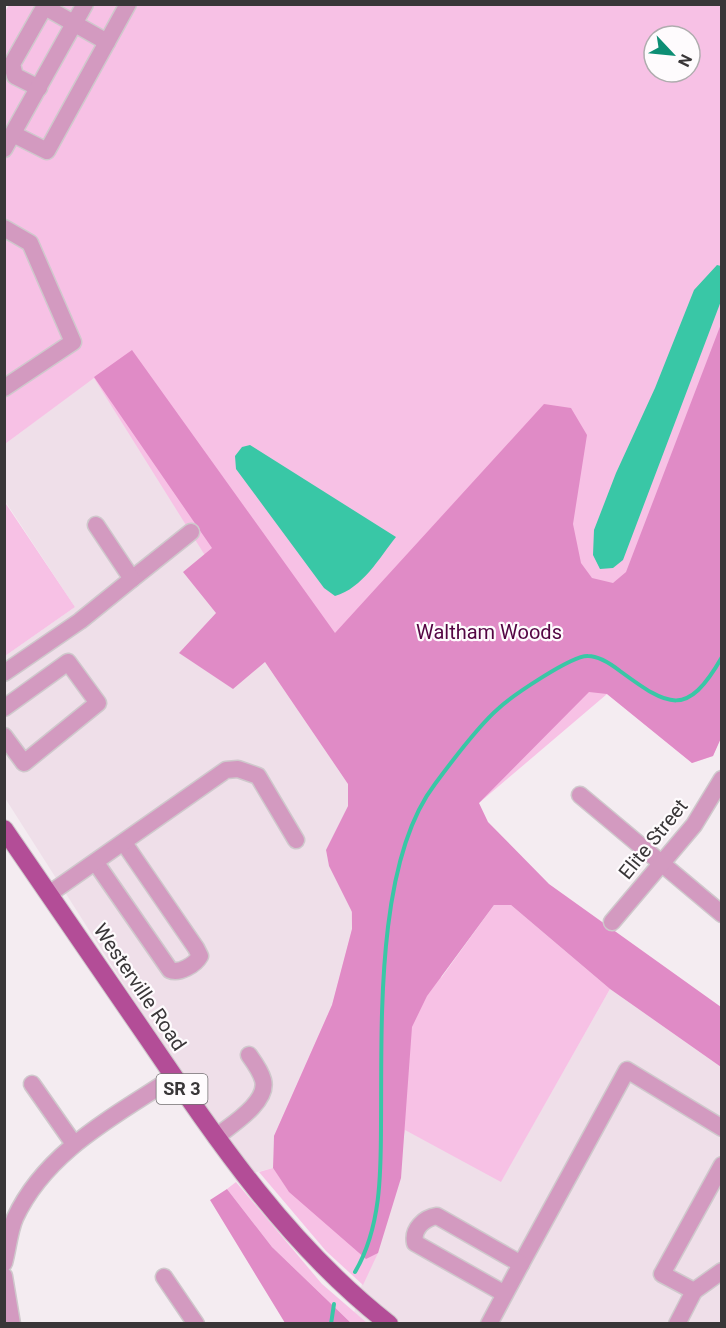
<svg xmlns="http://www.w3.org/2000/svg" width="726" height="1328" viewBox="0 0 726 1328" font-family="Roboto,sans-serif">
	<rect width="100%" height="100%" fill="#f4ecf1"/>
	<g fill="#efdfe9">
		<polygon points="94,377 212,548 216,613 179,653 265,662 348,784 348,806 326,851 329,866 352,912 352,929 332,1005 274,1136 273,1168 245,1175 5,798 5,656 75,607 5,501 5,444"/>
		<polygon points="610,989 721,1067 721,1323 367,1324 354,1313 404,1129 501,1181"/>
	</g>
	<g fill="#f7c1e5" fill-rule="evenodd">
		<path d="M9,5H721V736L713,756L692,763L607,694L479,803L441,978L494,905H511L610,989L501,1182L405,1130L378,1253L363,1285L326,1251L259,1172L273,1168L288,1190L274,1136L332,1005L352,929L348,784L94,378L5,444L4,13ZM654,36H690V72H654Z"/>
		<polygon points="4,501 75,607 5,656 4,656"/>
		<polygon points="236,1182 322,1284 367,1323 351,1323 272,1247 227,1189"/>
	</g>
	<g fill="#e08bc6">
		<polygon points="721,324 722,736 713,756 692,763 607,694 589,692 479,803 488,822 549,884 721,1007 721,1067 610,989 511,905 494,905 427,996 412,1027 401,1178 378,1253 366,1259 289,1192 273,1168 274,1136 332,1005 352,929 352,912 329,866 326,850 348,806 348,784 265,662 233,689 179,653 216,613 183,572 212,548 94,377 132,350 335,633 544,404 571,408 587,435 573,524 581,563 592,578 613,583 626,572"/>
		<polygon points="227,1189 272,1247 351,1323 285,1323 210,1200"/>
	</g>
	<g fill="#39c7a6">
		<polygon points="717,265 721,266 721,301 623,560 613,568 600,569 593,555 594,530 616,473 655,388 694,290"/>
		<path d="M250,445L396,537C379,558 363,588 335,596L324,588L236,469L235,456L242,447Z"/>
	</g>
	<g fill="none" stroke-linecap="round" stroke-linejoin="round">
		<g stroke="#39c7a6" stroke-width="4">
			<path d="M355,1272C381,1228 381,1173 381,1123C382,1027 375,862 435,784C452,761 478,726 499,708C512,696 572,655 588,656C599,656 611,664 620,671C669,707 687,718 722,657"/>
			<polyline points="331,1324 334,1304"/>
		</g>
		<g stroke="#cfc8cc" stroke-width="19">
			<g id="minor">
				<polyline points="45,7 107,42"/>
				<polyline points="39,88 15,76 12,64 46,4"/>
				<polyline points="13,134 47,151 128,4"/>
				<polyline points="4,149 85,4"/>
				<polyline points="4,228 30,243 73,342 4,388"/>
				<polyline points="132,579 191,532"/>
				<polyline points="4,673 80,621 132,579 96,525"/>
				<polyline points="4,708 68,662 98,703 24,763 4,736"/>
				<polyline points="580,795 722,914"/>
				<path d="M96,863L170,970C179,974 195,965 200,956L196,948L124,843"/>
				<polyline points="49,894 226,770 238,769 258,776 296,840"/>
				<polyline points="612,922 694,825 722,779"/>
				<polyline points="32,1084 74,1144"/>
				<path d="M216,1137C231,1125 269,1102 263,1080C261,1072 254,1062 249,1055"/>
				<path d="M4,1263C8,1249 9,1232 15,1218C46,1151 115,1116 174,1077"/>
				<polyline points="521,1264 627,1070 722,1128"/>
				<polyline points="4,1276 12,1324"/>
				<polyline points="164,1277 196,1324"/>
				<polyline points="694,1291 722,1271"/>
				<path d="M489,1324L521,1264L437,1216C424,1218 412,1229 415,1243L505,1294"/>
				<polyline points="677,1324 694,1291 662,1274 722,1165"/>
			</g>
		</g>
		<g stroke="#cfc8cc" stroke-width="20">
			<path id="major" d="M4,829C52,899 101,969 149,1040C219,1143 289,1246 389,1324"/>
		</g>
		<use href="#minor" stroke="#d39ac0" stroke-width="16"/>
		<use href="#major" stroke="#b34d97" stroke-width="18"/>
	</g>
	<g text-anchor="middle" stroke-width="4.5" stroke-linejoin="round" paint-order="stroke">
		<rect fill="#fefbfd" stroke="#747173" stroke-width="1.5" x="156.5" y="1074" width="51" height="30" rx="4.5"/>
		<g font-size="18" font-weight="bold" fill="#393638">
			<text x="182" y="1095">SR 3</text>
		</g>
		<g font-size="20" fill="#540543" stroke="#fefbfd">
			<text x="489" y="639">Waltham Woods</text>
		</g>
		<g font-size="20" fill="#393638" stroke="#fefbfd">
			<text transform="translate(653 839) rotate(-51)" y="7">Elite Street</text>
			<text transform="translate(140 987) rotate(56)" y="7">Westerville Road</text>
		</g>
	</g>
	<rect width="726" height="1328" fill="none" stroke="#393638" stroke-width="12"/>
	<g transform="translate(672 54) rotate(116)"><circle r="28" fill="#fefbfd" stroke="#afacae" stroke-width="1.5"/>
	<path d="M0-4.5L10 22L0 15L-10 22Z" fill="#0d8e74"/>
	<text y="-9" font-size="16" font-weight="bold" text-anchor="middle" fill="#393638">N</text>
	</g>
</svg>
